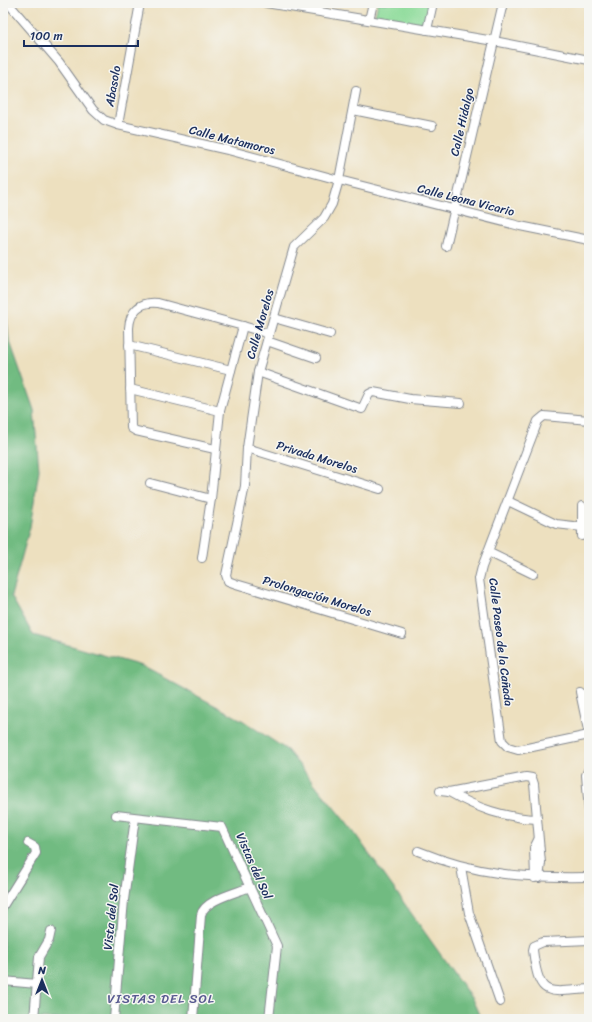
<svg xmlns="http://www.w3.org/2000/svg" width="592" height="1022" viewBox="0 0 592 1022" font-family="Sriracha,sans-serif">
	<rect width="100%" height="100%" fill="#f6f6f2"/>
	<filter id="ink" filterUnits="userSpaceOnUse"><feTurbulence type="fractalNoise" baseFrequency=".025" numOctaves="2"/><feDisplacementMap in="SourceGraphic" scale="8" xChannelSelector="R" yChannelSelector="G"/><feConvolveMatrix kernelMatrix="1 2 1 2 8 2 1 2 1" color-interpolation-filters="sRGB"/></filter>
	<filter id="wash" filterUnits="userSpaceOnUse"><feTurbulence type="fractalNoise" baseFrequency=".012" numOctaves="4" result="noise"/><feDisplacementMap in="SourceGraphic" scale="16" xChannelSelector="R" yChannelSelector="G"/><feGaussianBlur stdDeviation="0.9" result="paint"/><feColorMatrix in="noise" values="0 0 0 0 0 0 0 0 0 0 0 0 0 0 0 0 0 1.4 0 .05"/><feComposite in="paint" operator="in"/></filter>
	<g filter="url(#wash)">
		<rect width="100%" height="100%" fill="#ede0bf"/>
		<polygon fill="#8cdb99" stroke="#54857c" points="378,3 431,3 426,27 375,17"/>
		<polygon fill="#71bb81" stroke="#467570" points="3,279 9,339 34,410 39,470 30,527 11,596 33,635 142,666 242,720 287,750 353,831 472,999 481,1019 3,1019"/>
	</g>
	<g filter="url(#ink)">
		<g fill="none" stroke-linecap="round" stroke-linejoin="round">
			<g stroke="#84888e" stroke-width="10">
				<g id="minor">
					<polyline points="8,3 59,62 93,110 104,120 118,125 228,150 339,180 520,226 589,240"/>
					<polyline points="266,3 494,41 589,60"/>
					<polyline points="369,20 373,3"/>
					<polyline points="427,30 433,3"/>
					<polyline points="356,91 339,180 332,204 324,218 294,247 258,372 247,448 245,486 226,575 228,581 236,584 402,634"/>
					<polyline points="353,110 432,126"/>
					<polyline points="118,125 140,3"/>
					<polyline points="446,246 503,3"/>
					<polyline points="274,318 330,334"/>
					<polyline points="267,341 316,358"/>
					<polyline points="129,345 231,370"/>
					<polyline points="258,372 362,409 369,394 373,392 410,399 461,403"/>
					<polyline points="130,389 220,411"/>
					<polyline points="589,420 544,416 538,421 482,567 479,579 502,741 508,747 518,750 589,735"/>
					<polyline points="247,448 380,489"/>
					<path d="M215,449L136,431L131,428L129,328C130,311 140,301 158,303L243,326L269,334"/>
					<polyline points="150,483 211,499"/>
					<polyline points="508,501 556,524 582,527"/>
					<polyline points="582,536 582,506"/>
					<polyline points="488,552 533,574"/>
					<polyline points="202,558 211,499 220,411 243,326"/>
					<polyline points="580,692 589,735"/>
					<polyline points="589,769 586,775 589,811"/>
					<polyline points="440,791 449,792 526,777 532,778 534,784 541,863 539,878"/>
					<path d="M449,792C477,808 504,818 537,819"/>
					<polyline points="116,815 222,827 277,946 269,1019"/>
					<path d="M418,851C479,876 525,878 589,877"/>
					<polyline points="461,867 469,913 500,1002"/>
					<polyline points="535,878 534,848 538,840"/>
					<polyline points="3,906 36,853 35,847 28,843"/>
					<path d="M589,940L543,942L534,946L533,950C539,999 547,992 589,989"/>
					<polyline points="3,981 37,984"/>
					<polyline points="34,1019 39,957 49,940 51,931"/>
					<polyline points="114,1019 124,900 135,818"/>
					<path d="M193,1019L201,915C204,900 236,893 250,887"/>
				</g>
			</g>
			<use href="#minor" stroke="#fff" stroke-width="8"/>
		</g>
	</g>
	<g text-anchor="middle" stroke-width="3" stroke-linejoin="round" paint-order="stroke">
		<g font-size="12" fill="#1b2f5e" stroke="#f6f6f2">
			<text transform="translate(113 86) rotate(-80)" y="4">Abasolo</text>
			<text transform="translate(462 122) rotate(-77)" y="4">Calle Hidalgo</text>
			<text transform="translate(232 140) rotate(14)" y="4">Calle Matamoros</text>
			<text transform="translate(466 200) rotate(14)" y="4">Calle Leona Vicario</text>
			<text transform="translate(260 324) rotate(-74)" y="4">Calle Morelos</text>
			<text transform="translate(317 457) rotate(17)" y="4">Privada Morelos</text>
			<text transform="translate(317 596) rotate(17)" y="4">Prolongación Morelos</text>
			<text transform="translate(501 642) rotate(83)" y="4">Calle Paseo de la Cañada</text>
			<text transform="translate(254 866) rotate(66)" y="4">Vistas del Sol</text>
			<text transform="translate(111 917) rotate(-84)" y="4">Vista del Sol</text>
		</g>
		<g font-size="13" letter-spacing="1" fill="#585a91" stroke="#f6f6f2">
			<text x="161" y="1003">VISTAS DEL SOL</text>
		</g>
	</g>
	<rect width="592" height="1022" fill="none" stroke="#f6f6f2" stroke-width="16"/>
	<g transform="translate(42 980)" stroke="#f6f6f2" stroke-width="3" paint-order="stroke">
	<path d="M0-3L7 15L0 10L-7 15Z" fill="#1b2f5e"/>
	<text y="-6" font-size="11" font-weight="bold" text-anchor="middle" fill="#1b2f5e">N</text>
	</g>
	<path d="M24 40v6h114v-6" fill="none" stroke="#1b2f5e" stroke-width="2"/>
	<text x="30" y="40" font-size="12" fill="#1b2f5e" stroke="#f6f6f2" stroke-width="3" paint-order="stroke">100 m</text>
</svg>
